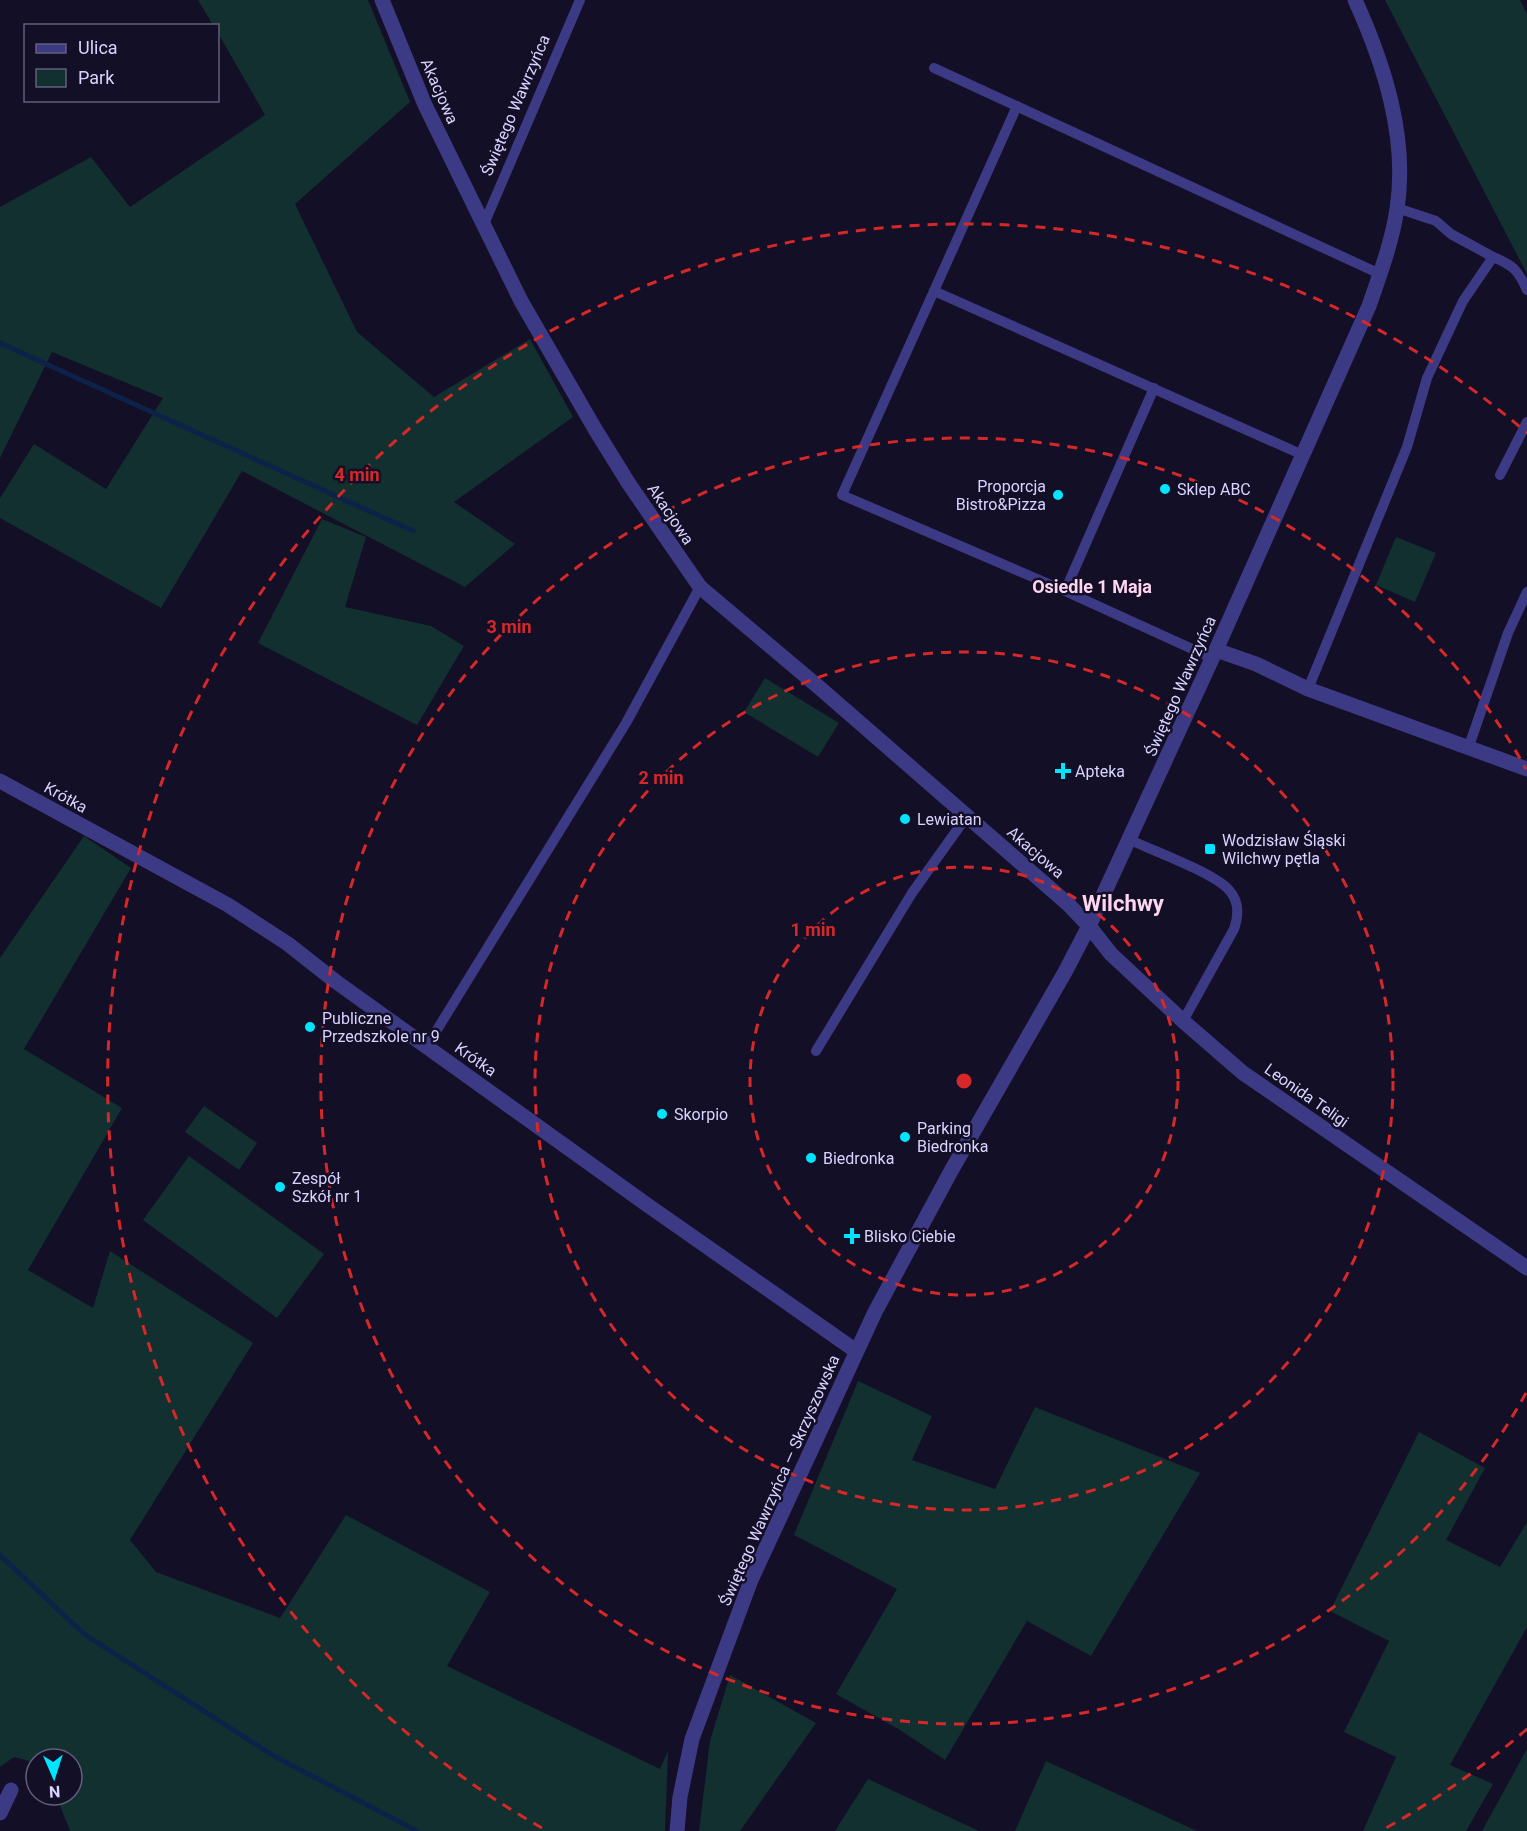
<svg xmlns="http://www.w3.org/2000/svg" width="1527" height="1831" viewBox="0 0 1527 1831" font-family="Roboto,sans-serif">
	<rect width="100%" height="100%" fill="#130f26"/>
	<g fill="#12302f">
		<polygon points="198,0 368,0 410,102 295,204 357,332 434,397 530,339 573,417 454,502 515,544 465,587 242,471 161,608 0,518 0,498 34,444 106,489 163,398 52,352 0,458 0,207 91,157 130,207 265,115 218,33 218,26 213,25"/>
		<polygon points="1385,0 1520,0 1527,14 1527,274"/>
		<polygon points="322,519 366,537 345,607 431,626 464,646 417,725 258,643"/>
		<polygon points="1396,537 1436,553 1415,602 1376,585"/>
		<polygon points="765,678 839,723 818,757 744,712"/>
		<polygon points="84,836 131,868 24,1049 122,1108 28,1270 93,1308 110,1251 253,1343 130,1540 156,1572 280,1618 346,1515 490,1592 447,1666 660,1769 668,1751 665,1831 70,1831 56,1795 72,1795 72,1759 36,1759 36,1763 14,1757 0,1767 0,958"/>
		<polygon points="204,1106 257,1143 239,1170 185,1132"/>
		<polygon points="189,1156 324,1254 277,1318 143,1220"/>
		<polygon points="858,1381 932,1416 912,1460 995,1489 1035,1407 1200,1473 1091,1656 1027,1621 945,1760 900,1730 836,1694 897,1589 794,1535"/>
		<polygon points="1419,1432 1485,1468 1446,1540 1500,1567 1527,1522 1527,1627 1450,1765 1493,1784 1466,1831 1363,1831 1396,1757 1344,1732 1389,1641 1330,1611"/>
		<polygon points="730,1675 816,1723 740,1831 699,1831 710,1741"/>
		<polygon points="1527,1749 1527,1831 1482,1831"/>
		<polygon points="1046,1761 1197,1831 1015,1831"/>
		<polygon points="868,1779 979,1831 835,1831"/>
	</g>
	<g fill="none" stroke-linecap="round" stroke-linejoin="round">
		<g stroke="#0c2248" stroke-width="5">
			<polyline points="0,343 413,531"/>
			<polyline points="0,1555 84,1634 274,1756 417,1831"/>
		</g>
		<g stroke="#3d3a85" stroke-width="10">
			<polyline points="934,68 1380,274"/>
			<polyline points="484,224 580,0"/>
			<path d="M1493,257C1513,265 1518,270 1527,290"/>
			<polyline points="934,291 1017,106"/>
			<polyline points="1500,475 1527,422"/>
			<polyline points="1065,591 1154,388"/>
			<polyline points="1212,658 1065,591 842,495 934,291 1303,455"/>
			<polyline points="1308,689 1407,447 1427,378 1463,301 1493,257 1451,234 1436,221 1397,208"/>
			<polyline points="1469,746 1508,633 1527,592"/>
			<path d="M1130,840C1152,850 1214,873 1229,890C1239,901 1239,915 1234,929L1183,1021"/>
			<polyline points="427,1046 626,723 700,587"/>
			<polyline points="816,1051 912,893 967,816"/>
		</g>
		<g stroke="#3d3a85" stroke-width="15">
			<polyline points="382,0 425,105 521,301 595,429 629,484 700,587 821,689 1068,904 1089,926"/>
			<polyline points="1216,650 1256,664 1308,689 1527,769"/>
			<polyline points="0,781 228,905 288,944 335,981 646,1204 856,1351"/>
			<polyline points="0,1813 11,1790"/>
		</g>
		<g stroke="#3d3a85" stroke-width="15">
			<polyline points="1089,926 1111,954 1183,1021 1243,1073 1527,1268"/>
			<path d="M677,1831L680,1797L692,1739L751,1580L875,1312L951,1171L1065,972L1089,926L1216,650L1369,306C1380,274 1392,242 1397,209C1408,137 1384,64 1355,0"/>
		</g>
	</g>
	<g fill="none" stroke="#d62828" stroke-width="3" stroke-dasharray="10 8">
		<circle cx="964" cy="1081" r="214"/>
		<circle cx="964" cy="1081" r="429"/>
		<path d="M1526 1393A643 643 0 1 1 1526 769"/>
		<path d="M1527 1729A858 858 0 0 1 1386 1828M542 1828A858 858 0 1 1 1527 433"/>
	</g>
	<g fill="#00e5ff" stroke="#130f26" stroke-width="2">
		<circle cx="1165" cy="489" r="6"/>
		<circle cx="1058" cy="495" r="6"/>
		<path d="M1060 762h6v6h6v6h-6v6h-6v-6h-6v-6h6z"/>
		<circle cx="905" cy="819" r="6"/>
		<rect x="1204" y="843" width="12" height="12" rx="3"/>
		<circle cx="310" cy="1027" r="6"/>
		<circle cx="662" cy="1114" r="6"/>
		<circle cx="905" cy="1137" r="6"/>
		<circle cx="811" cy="1158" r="6"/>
		<circle cx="280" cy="1187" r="6"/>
		<path d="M849 1227h6v6h6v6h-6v6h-6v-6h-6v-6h6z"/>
	</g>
	<g text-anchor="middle" stroke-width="5" stroke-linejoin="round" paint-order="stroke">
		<g font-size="16" fill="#d9d4ff" stroke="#130f26">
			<text transform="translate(440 91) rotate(66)" y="6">Akacjowa</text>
			<text transform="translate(515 105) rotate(-67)" y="6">Świętego Wawrzyńca</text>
			<text transform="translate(671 514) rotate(56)" y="6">Akacjowa</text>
			<text transform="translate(1180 686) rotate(-66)" y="6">Świętego Wawrzyńca</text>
			<text transform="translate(66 797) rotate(29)" y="6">Krótka</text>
			<text transform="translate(1036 852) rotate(41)" y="6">Akacjowa</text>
			<text transform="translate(476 1059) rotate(35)" y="6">Krótka</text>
			<text transform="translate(1307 1095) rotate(35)" y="6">Leonida Teligi</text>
			<text transform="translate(779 1480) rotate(-66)" y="6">Świętego Wawrzyńca — Skrzyszowska</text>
		</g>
		<g font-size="16" fill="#d9d4ff" stroke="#130f26" text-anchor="start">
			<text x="1046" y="492" text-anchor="end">Proporcja<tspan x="1046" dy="18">Bistro&amp;Pizza</tspan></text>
			<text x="1177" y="495">Sklep ABC</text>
			<text x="1075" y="777">Apteka</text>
			<text x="917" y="825">Lewiatan</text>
			<text x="1222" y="846">Wodzisław Śląski<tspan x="1222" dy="18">Wilchwy pętla</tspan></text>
			<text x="322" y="1024">Publiczne<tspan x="322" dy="18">Przedszkole nr 9</tspan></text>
			<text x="674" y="1120">Skorpio</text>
			<text x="917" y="1134">Parking<tspan x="917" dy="18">Biedronka</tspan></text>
			<text x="823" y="1164">Biedronka</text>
			<text x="292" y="1184">Zespół<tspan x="292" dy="18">Szkół nr 1</tspan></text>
			<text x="864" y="1242">Blisko Ciebie</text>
		</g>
		<g font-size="18" font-weight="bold" fill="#ffd6f0" stroke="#130f26">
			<text x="1092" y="593">Osiedle 1 Maja</text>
		</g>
		<g font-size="22" font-weight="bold" fill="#ffd6f0" stroke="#130f26">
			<text x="1123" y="911">Wilchwy</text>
		</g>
	</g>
	<circle cx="964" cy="1081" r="9" fill="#d62828" stroke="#130f26" stroke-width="3"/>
	<g font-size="18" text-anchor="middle" font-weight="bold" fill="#d62828" stroke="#130f26" stroke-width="5" stroke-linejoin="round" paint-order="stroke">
		<text x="357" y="481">4 min</text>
		<text x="509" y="633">3 min</text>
		<text x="661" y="784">2 min</text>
		<text x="813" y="936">1 min</text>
	</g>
	<rect x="24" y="24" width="195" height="78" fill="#130f26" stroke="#625e7d" stroke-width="1.5"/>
	<rect x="36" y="44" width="30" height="9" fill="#3d3a85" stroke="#625e7d" stroke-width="1.5"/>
	<text x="78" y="54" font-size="18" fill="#d9d4ff">Ulica</text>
	<rect x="36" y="69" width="30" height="18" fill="#12302f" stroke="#625e7d" stroke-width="1.5"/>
	<text x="78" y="84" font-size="18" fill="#d9d4ff">Park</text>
	<g transform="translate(54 1777) rotate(177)"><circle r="28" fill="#130f26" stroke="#625e7d" stroke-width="1.5"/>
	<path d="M0-4.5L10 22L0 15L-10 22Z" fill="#00e5ff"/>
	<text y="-9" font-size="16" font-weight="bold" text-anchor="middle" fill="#d9d4ff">N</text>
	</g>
</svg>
